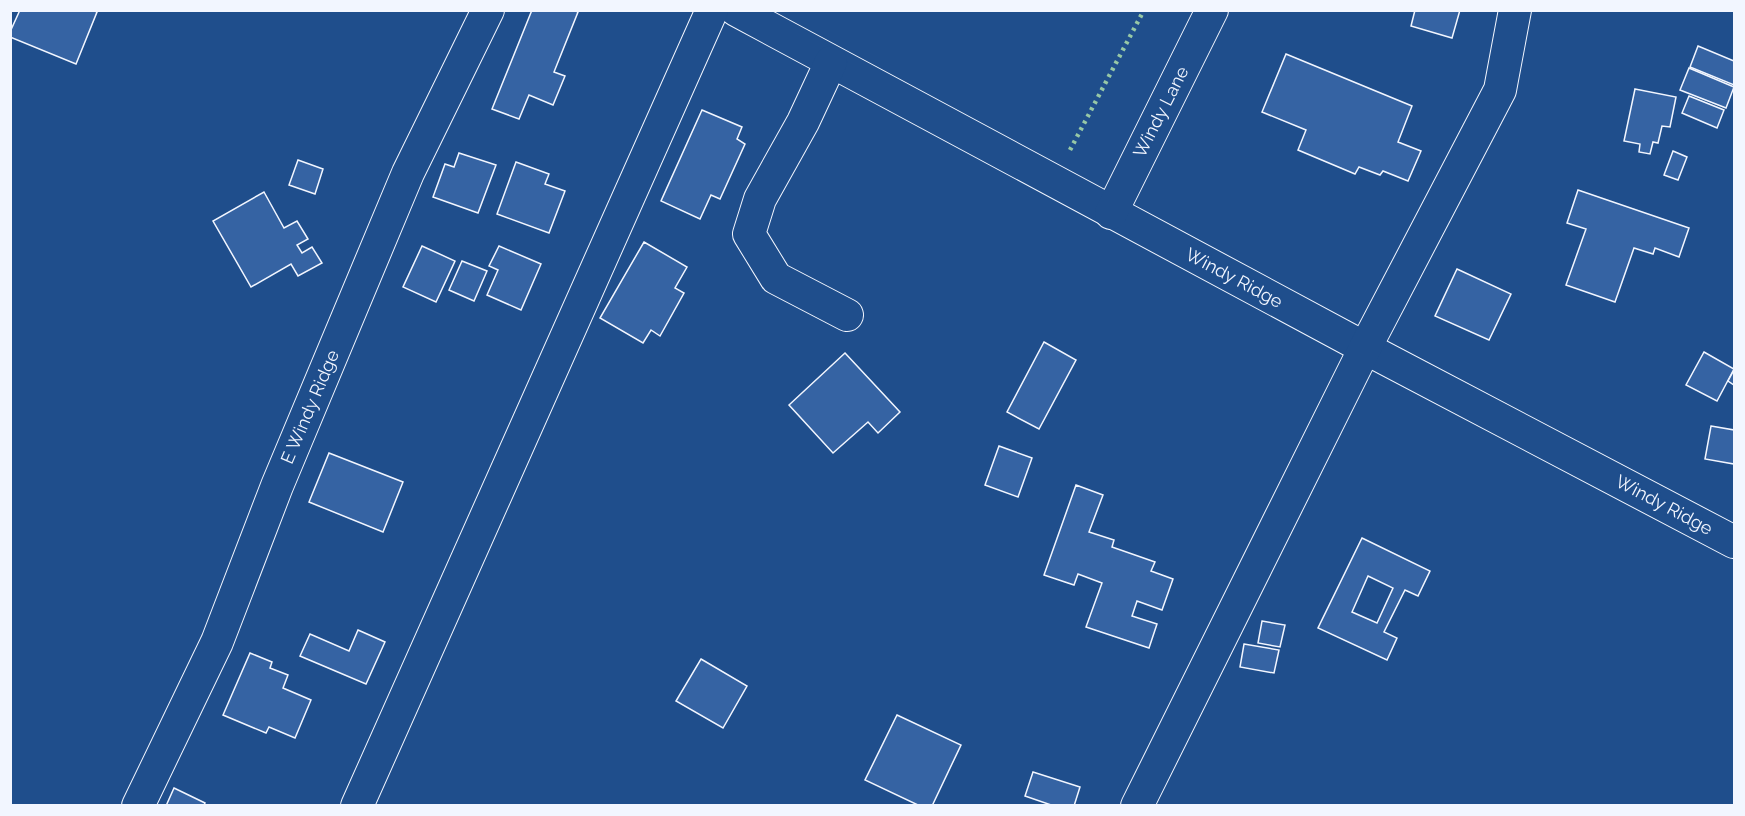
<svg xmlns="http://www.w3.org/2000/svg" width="1745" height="816" viewBox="0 0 1745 816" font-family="Raleway,sans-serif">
	<rect width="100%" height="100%" fill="#1f4e8c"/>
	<g fill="#3563a3" stroke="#f2f6ff" stroke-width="1.5" fill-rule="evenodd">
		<polygon points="20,10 93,10 97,12 76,64 10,37 10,32"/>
		<polygon points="532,10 574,10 578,12 554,72 565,76 553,105 529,95 519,119 492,109"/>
		<polygon points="1415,10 1460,10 1452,38 1411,26"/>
		<polygon points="1698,46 1734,61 1734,85 1690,67"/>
		<polygon points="1286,54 1412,106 1398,142 1421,151 1408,181 1383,171 1380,175 1359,167 1355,174 1298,150 1306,130 1262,112"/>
		<polygon points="1689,68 1734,87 1726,108 1680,90"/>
		<polygon points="1635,89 1676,97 1670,127 1662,126 1658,143 1653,142 1650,154 1639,152 1640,144 1624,141"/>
		<polygon points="1689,96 1724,110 1717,128 1682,113"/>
		<polygon points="702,110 742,127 737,139 745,144 720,199 711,195 700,219 661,201"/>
		<polygon points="1673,151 1687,157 1678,180 1664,175"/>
		<polygon points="459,153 496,165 478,213 433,197 445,164 454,167"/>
		<polygon points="298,160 323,169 315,194 289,185"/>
		<polygon points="516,162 549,174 545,184 565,191 549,233 497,214"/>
		<polygon points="1578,190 1689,228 1679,257 1655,248 1653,254 1634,248 1615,302 1566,285 1586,229 1567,223"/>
		<polygon points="264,192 284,228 297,221 308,239 297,245 302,253 312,247 322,263 298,276 291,264 251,287 213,221"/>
		<polygon points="644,242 687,267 675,288 684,293 660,336 651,330 643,343 600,318"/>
		<polygon points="422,246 455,261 436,302 403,287"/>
		<polygon points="499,246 541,264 521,310 487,295 498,270 489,266"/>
		<polygon points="462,261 487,271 474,301 449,290"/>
		<polygon points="1457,269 1511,294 1489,340 1435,316"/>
		<polygon points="1044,342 1076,360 1039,429 1007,412"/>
		<polygon points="1704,352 1734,369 1717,401 1686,385"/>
		<polygon points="845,353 900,412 878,433 868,422 833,453 789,405"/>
		<polygon points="1734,370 1734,385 1728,381"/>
		<polygon points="1711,426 1734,430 1734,464 1705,459"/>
		<polygon points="999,446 1032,458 1018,497 985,485"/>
		<polygon points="329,453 403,482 383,532 309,502"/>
		<polygon points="1076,485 1103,495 1089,532 1114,540 1112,547 1155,562 1151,571 1173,579 1162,610 1137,601 1132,616 1157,624 1149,648 1086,627 1102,583 1078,574 1074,585 1044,575"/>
		<path d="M1362,538L1430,571L1418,596L1405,590L1384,632L1397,638L1387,660L1318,628ZM1368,576L1393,588L1377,623L1352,612Z"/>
		<polygon points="1262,621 1285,625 1280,647 1258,643"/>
		<polygon points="358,630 385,642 366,684 300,656 310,634 349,651"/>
		<polygon points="1244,644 1279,650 1274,673 1240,667"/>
		<polygon points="250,653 272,662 270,668 288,675 283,688 311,700 295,738 269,727 266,733 223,715"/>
		<polygon points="701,659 747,686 723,728 676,701"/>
		<polygon points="897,715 961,745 932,806 920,806 865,780"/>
		<polygon points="1033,772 1080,787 1074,806 1054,806 1025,796"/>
		<polygon points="174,788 205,803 204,806 166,806"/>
	</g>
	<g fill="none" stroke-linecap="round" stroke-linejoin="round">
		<g stroke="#f2f6ff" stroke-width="34">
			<g id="minor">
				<polyline points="736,10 1365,348 1734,542"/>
				<polyline points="831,62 803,122 760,199 749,234 776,278 847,315"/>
				<polyline points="1111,213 1212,10"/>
				<polyline points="138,806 217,642 277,486 408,173 488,10"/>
				<polyline points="357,806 712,10"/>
				<polyline points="1137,806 1365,348 1500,90 1515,10"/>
			</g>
		</g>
		<use href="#minor" stroke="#1f4e8c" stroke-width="32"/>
		<polyline stroke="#97c8a6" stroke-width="4.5" stroke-dasharray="3 4.5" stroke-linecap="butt" points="1070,150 1144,10"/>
	</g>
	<g text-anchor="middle" stroke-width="4.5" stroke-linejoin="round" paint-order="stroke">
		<g font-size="18" fill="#f2f6ff" stroke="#1f4e8c">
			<text transform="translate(1161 112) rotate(-63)" y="6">Windy Lane</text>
			<text transform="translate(1234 278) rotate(28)" y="6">Windy Ridge</text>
			<text transform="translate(310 407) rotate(-67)" y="6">E Windy Ridge</text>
			<text transform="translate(1664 505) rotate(28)" y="6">Windy Ridge</text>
		</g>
	</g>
	<rect width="1745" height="816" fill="none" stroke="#f2f6ff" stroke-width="24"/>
</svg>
